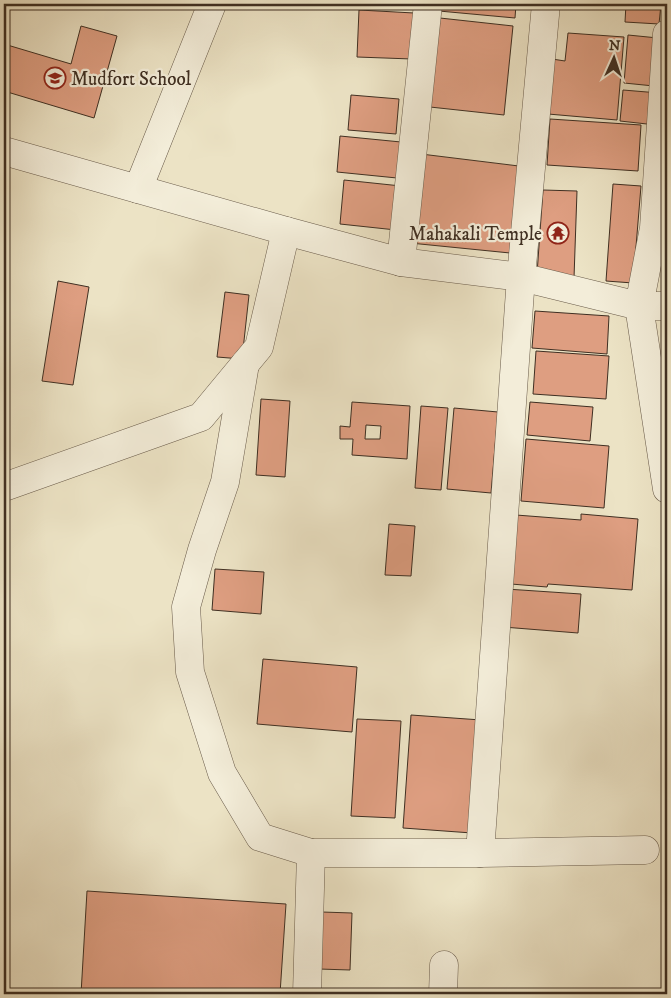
<svg xmlns="http://www.w3.org/2000/svg" width="671" height="998" viewBox="0 0 671 998" font-family="'IM FELL DW Pica',serif">
	<rect width="100%" height="100%" fill="#ece3c5"/>
	<filter id="stains"><feTurbulence type="fractalNoise" baseFrequency=".004" numOctaves="4"/><feColorMatrix values="0 0 0 0 .2 0 0 0 0 .09 0 0 0 0 .02 0 0 0 .5 -.17"/></filter>
	<radialGradient id="worn" r=".72"><stop offset=".6" stop-color="#630" stop-opacity="0"/><stop offset="1" stop-color="#630" stop-opacity=".3"/></radialGradient>
	<g fill="#de9e81" stroke="#3f2f22" fill-rule="evenodd">
		<polygon points="440,4 516,4 515,18 439,11"/>
		<polygon points="626,4 661,4 659,24 625,22"/>
		<polygon points="359,10 414,13 412,59 357,57"/>
		<polygon points="440,18 513,26 504,115 430,107"/>
		<polygon points="81,26 117,36 94,118 4,91 4,44 71,64"/>
		<polygon points="568,33 624,37 617,120 548,114 552,59 565,61"/>
		<polygon points="628,35 658,38 654,86 624,83"/>
		<polygon points="623,90 659,93 656,125 620,121"/>
		<polygon points="351,95 399,99 396,134 348,130"/>
		<polygon points="550,119 641,125 638,171 547,165"/>
		<polygon points="340,136 401,142 397,178 337,172"/>
		<polygon points="421,154 527,167 520,254 410,243"/>
		<polygon points="344,180 401,186 396,230 340,224"/>
		<polygon points="613,184 641,186 633,283 606,281"/>
		<polygon points="543,190 577,191 574,278 537,274"/>
		<polygon points="58,281 89,287 73,385 42,381"/>
		<polygon points="225,292 249,295 242,359 217,357"/>
		<polygon points="535,311 609,316 607,354 532,348"/>
		<polygon points="536,351 609,356 606,399 533,394"/>
		<polygon points="261,399 290,401 285,477 256,475"/>
		<path d="M352,402L410,406L407,459L352,455L353,439H340V426L350,427ZM366,425L381,426L380,439H365Z"/>
		<polygon points="530,402 593,407 590,441 527,435"/>
		<polygon points="421,406 448,408 441,490 415,488"/>
		<polygon points="454,408 498,412 491,493 447,489"/>
		<polygon points="526,439 609,446 604,508 521,501"/>
		<polygon points="581,514 638,519 632,590 548,584 547,587 511,584 516,515 581,520"/>
		<polygon points="389,524 415,526 411,576 385,575"/>
		<polygon points="215,569 264,572 261,614 212,610"/>
		<polygon points="506,589 581,594 578,633 503,627"/>
		<polygon points="263,659 357,667 352,732 257,724"/>
		<polygon points="411,715 481,720 472,833 403,828"/>
		<polygon points="357,719 401,721 395,818 351,816"/>
		<polygon points="87,891 286,904 280,994 81,994"/>
		<polygon points="322,912 352,913 350,970 319,969"/>
	</g>
	<g fill="none" stroke-linecap="round" stroke-linejoin="round">
		<g stroke="#6a5c4b" stroke-width="29">
			<g id="minor">
				<polyline points="667,34 654,228 639,306 667,489"/>
				<polyline points="4,151 286,231 401,262 521,277 639,306 667,306"/>
				<polyline points="138,189 212,4"/>
				<polyline points="401,262 428,4"/>
				<polyline points="245,364 225,482 202,550 186,607 190,672 222,773 260,837 311,853"/>
				<polyline points="4,487 201,417 259,347 286,231"/>
				<polyline points="480,853 521,277 546,4"/>
				<polyline points="307,994 311,853 480,853 645,850"/>
				<polyline points="443,994 444,965"/>
			</g>
		</g>
		<use href="#minor" stroke="#f3edd9" stroke-width="28"/>
	</g>
	<defs>
		<g id="school-ring" transform="scale(1.125)"><circle r="9.5" fill="#f3edd9" stroke="#8f2418" stroke-width="1.5"/><path d="M0-5L7-2L0 1L-7-2ZM-4 1L0 2.5L4 1V4Q0 6-4 4Z" fill="#8f2418"/></g>
		<g id="temple-ring" transform="scale(1.125)"><circle r="9.5" fill="#f3edd9" stroke="#8f2418" stroke-width="1.5"/><path d="M0-6L5-2H3V0L6.5 2.5H4V6H1.5V3h-3V6H-4V2.5H-6.5L-3 0V-2H-5Z" fill="#8f2418"/></g>
	</defs>
	<g fill-rule="evenodd">
		<use href="#school-ring" x="55" y="78"/>
		<use href="#temple-ring" x="558" y="233"/>
	</g>
	<g text-anchor="middle" stroke-width="4.5" stroke-linejoin="round" paint-order="stroke">
		<g font-size="19" fill="#3f2f22" stroke="#f3edd9" text-anchor="start">
			<text x="71" y="85">Mudfort School</text>
			<text x="542" y="240" text-anchor="end">Mahakali Temple</text>
		</g>
	</g>
	<rect width="671" height="998" fill="none" stroke="#ece3c5" stroke-width="20"/>
	<rect x="5" y="5" width="661" height="988" fill="none" stroke="#3f2f22" stroke-width="2.5"/>
	<rect x="10" y="10" width="651" height="978" fill="none" stroke="#3f2f22"/>
	<g transform="translate(614 58) rotate(3)" stroke="#f3edd9" stroke-width="4" paint-order="stroke">
	<path d="M0-4L9 19L0 12L-9 19Z" fill="#3f2f22"/>
	<text y="-8" font-size="14" font-weight="bold" text-anchor="middle" fill="#3f2f22">N</text>
	</g>
	<rect width="100%" height="100%" filter="url(#stains)"/>
	<rect width="100%" height="100%" fill="url(#worn)"/>
</svg>
